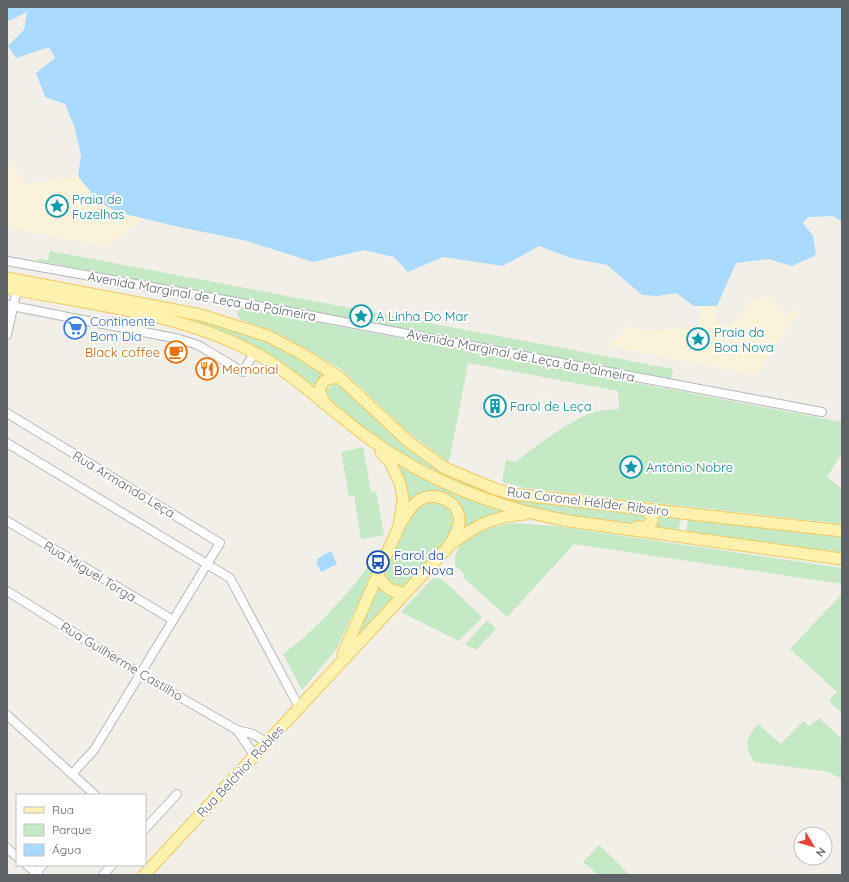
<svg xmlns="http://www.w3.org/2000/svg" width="849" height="882" viewBox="0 0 849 882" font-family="Quicksand,sans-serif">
	<rect width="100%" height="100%" fill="#f1efe8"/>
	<g fill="#c5e8c5">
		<polygon points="50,251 673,369 671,378 681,380 681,382 38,261 38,259 48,260"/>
		<path d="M241,308L842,422V453L827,477L842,489V524L525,488L502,482L506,460L516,462C534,447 575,416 598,411C605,409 612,410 619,409L618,391L468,363L450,458L448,462L406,430L341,369L281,335L241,320L238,316L237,312Z"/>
		<path d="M155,313C196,316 238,328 275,344C292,352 309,363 326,373L319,380L314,388L267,354Z"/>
		<path d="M335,383L340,384C368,410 400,446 432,466C452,478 473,486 494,494L643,514L646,519L639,524C607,520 575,517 543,511C511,504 478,493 448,480C403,462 364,428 327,399V389Z"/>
		<polygon points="363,447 371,492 376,491 384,535 361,539 354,495 349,496 341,452"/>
		<path d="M395,462C431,483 467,500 508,512L481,519L461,531L446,494L407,506Z"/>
		<path d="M431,500C488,510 422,566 405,584L401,586L391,584L386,576V571L412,512L421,503Z"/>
		<polygon points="657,515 681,518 678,532 655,529 658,524"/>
		<polygon points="688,519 842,537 842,554 686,533"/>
		<path d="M514,523L555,526L842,568V584L574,544L507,617L463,577L464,574L455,565C453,536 491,526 514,523Z"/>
		<path d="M389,537L337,648L302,690L283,654C325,623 360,580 389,537Z"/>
		<polygon points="437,578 443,580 482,617 459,641 401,612 432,579"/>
		<polygon points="379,587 384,593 394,597 356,637"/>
		<polygon points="842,594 842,713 829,701 837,692 790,649"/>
		<polygon points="487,620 496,629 476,650 465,644"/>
		<path d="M819,718L841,738L842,737V779L828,772L755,762C743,747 746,738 758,724L781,744L803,721L809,726Z"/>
		<polygon points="599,845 630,875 595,875 596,873 583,862"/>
	</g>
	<g fill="#fbf3d9">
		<path d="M7,158L26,184L78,176C102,206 107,209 145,218L105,246L7,228Z"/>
		<polygon points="770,295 785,315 795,309 799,313 755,375 609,346 629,326 641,331 698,327 702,306 717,306 715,318 722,327 730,326 751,301"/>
	</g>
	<g fill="#aadaff">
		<polygon points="7,7 842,7 842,222 833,216 808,217 803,223 813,236 816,255 792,266 769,259 736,263 717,306 694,306 676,293 657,296 642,295 607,265 571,258 539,246 503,266 443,257 408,272 394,257 364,250 313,262 247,241 175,226 116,212 97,200 78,176 81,154 74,126 65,104 45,97 36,73 55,58 49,47 16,58 8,46 24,30 27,12 7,22"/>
		<polygon points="331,551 337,564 321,572 316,562 318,561 317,559"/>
	</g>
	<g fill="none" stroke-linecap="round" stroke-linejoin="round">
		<g stroke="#b5b8bc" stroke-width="10">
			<g id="minor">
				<polyline points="7,261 286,311 822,412"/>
				<polyline points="7,305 179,339 198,345 243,372 254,353"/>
				<polyline points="7,335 18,285"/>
				<polyline points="7,413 220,543 94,750 72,774"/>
				<polyline points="7,443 230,578 299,707"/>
				<polyline points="7,521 173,620"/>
				<polyline points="7,591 140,674 237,730 253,734 266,742"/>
				<polyline points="7,715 95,795"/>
				<polyline points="237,730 254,755"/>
				<polyline points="145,829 177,794"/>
				<polyline points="7,848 17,857"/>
				<polyline points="27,865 38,875"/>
				<polyline points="34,875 43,865"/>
				<polyline points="103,875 112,865"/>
			</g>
		</g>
		<g stroke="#f2c960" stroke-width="13">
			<g id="major">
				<polyline points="7,278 201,315 268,336 302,354 340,378 409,442 445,468 495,489 513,494 842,531"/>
				<path d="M7,288C87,304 174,312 247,349C292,371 327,408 367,437C429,482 494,507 569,521L842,559"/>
				<path d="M324,403L320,391C321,379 330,377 340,378"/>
				<polyline points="637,527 646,527 652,522 652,515 642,508"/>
				<path d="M453,543C477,524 494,517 525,514"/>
				<path d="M378,575C384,587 391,592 404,593"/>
				<polyline points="343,654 399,526 403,499 400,483 390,462 381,452"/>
				<path d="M144,875L448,547C453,540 457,533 459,524C462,502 435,489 418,501C409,507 404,518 399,526"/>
			</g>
		</g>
		<use href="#minor" stroke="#fff" stroke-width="8"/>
		<use href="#major" stroke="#fff2af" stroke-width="11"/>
	</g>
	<defs>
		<g id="sight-ring" transform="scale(1.15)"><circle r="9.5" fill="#fff" stroke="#0f9aa8" stroke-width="1.5"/><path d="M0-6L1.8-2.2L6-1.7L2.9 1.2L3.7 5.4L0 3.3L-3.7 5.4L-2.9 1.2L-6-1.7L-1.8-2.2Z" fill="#0f9aa8"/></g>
		<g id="supermarket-ring" transform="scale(1.15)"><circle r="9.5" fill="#fff" stroke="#3f7fe0" stroke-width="1.5"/><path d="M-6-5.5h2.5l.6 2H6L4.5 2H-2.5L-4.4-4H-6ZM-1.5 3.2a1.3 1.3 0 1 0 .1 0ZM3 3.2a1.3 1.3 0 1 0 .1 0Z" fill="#3f7fe0"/></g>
		<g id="cafe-ring" transform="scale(1.15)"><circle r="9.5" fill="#fff" stroke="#e8710a" stroke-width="1.5"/><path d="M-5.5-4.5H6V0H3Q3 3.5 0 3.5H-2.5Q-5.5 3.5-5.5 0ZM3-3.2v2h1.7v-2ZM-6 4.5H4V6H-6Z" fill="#e8710a"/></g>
		<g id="restaurant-ring" transform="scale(1.15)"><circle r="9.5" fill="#fff" stroke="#e8710a" stroke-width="1.5"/><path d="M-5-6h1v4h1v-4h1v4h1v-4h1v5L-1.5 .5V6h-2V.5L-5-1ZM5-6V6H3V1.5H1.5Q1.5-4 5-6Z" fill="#e8710a"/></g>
		<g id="building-ring" transform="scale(1.15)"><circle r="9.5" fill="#fff" stroke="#0f9aa8" stroke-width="1.5"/><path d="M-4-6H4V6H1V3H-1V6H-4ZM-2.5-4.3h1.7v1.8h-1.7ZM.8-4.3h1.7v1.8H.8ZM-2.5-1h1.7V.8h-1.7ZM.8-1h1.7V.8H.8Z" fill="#0f9aa8"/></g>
		<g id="bus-ring" transform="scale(1.15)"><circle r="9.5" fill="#fff" stroke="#1a4fb4" stroke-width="1.5"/><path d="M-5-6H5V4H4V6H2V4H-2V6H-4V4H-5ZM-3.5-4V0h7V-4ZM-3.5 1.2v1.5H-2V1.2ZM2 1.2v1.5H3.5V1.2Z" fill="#1a4fb4"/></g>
	</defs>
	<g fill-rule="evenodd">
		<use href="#sight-ring" x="57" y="206"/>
		<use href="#sight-ring" x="361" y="316"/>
		<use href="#supermarket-ring" x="75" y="328"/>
		<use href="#sight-ring" x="698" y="339"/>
		<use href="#cafe-ring" x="176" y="352"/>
		<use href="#restaurant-ring" x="207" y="369"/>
		<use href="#building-ring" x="495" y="406"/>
		<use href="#sight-ring" x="631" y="467"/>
		<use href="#bus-ring" x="378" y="562"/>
	</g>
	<g text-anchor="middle" stroke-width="4" stroke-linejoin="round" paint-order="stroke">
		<g font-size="13" fill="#0d838f" stroke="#fff" text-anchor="start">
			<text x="72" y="204">Praia de<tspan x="72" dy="15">Fuzelhas</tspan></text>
			<text x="376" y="321">A Linha Do Mar</text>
			<text x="714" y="337">Praia da<tspan x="714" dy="15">Boa Nova</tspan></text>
			<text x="510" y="411">Farol de Leça</text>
			<text x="646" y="472">António Nobre</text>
		</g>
		<g font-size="13" fill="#5f6368" stroke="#fff">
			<text transform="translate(202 296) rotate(10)" y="5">Avenida Marginal de Leça da Palmeira</text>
			<text transform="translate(521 355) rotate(11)" y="5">Avenida Marginal de Leça da Palmeira</text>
			<text transform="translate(124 484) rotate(31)" y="5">Rua Armando Leça</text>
			<text transform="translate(588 501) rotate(7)" y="5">Rua Coronel Hélder Ribeiro</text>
			<text transform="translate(90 571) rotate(31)" y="5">Rua Miguel Torga</text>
			<text transform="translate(122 661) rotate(31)" y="5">Rua Guilherme Castilho</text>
			<text transform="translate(240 771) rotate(-47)" y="5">Rua Belchior Robles</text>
		</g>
		<g font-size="13" fill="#366cbe" stroke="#fff" text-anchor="start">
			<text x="90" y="326">Continente<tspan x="90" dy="15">Bom Dia</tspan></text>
		</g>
		<g font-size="13" fill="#c56008" stroke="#fff" text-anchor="end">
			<text x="160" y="357">Black coffee</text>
			<text x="222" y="374" text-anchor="start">Memorial</text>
		</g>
		<g font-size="13" fill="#164399" stroke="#fff" text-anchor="start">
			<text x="394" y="560">Farol da<tspan x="394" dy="15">Boa Nova</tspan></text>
		</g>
	</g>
	<rect width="849" height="882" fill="none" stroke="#5f6368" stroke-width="16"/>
	<rect x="16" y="794" width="130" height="72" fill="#ffffff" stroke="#bfc1c3"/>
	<rect x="24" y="807" width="20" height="6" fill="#fff2af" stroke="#bfc1c3"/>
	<text x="52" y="814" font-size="12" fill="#5f6368">Rua</text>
	<rect x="24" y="824" width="20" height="12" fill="#c5e8c5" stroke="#bfc1c3"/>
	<text x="52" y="834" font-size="12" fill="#5f6368">Parque</text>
	<rect x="24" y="844" width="20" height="12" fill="#aadaff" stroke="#bfc1c3"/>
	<text x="52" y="854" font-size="12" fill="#5f6368">Água</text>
	<g transform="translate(813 846) rotate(128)"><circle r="19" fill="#ffffff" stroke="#bfc1c3"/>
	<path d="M0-3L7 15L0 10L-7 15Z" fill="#ea4335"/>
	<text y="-6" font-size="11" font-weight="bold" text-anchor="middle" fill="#5f6368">N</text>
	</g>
</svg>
